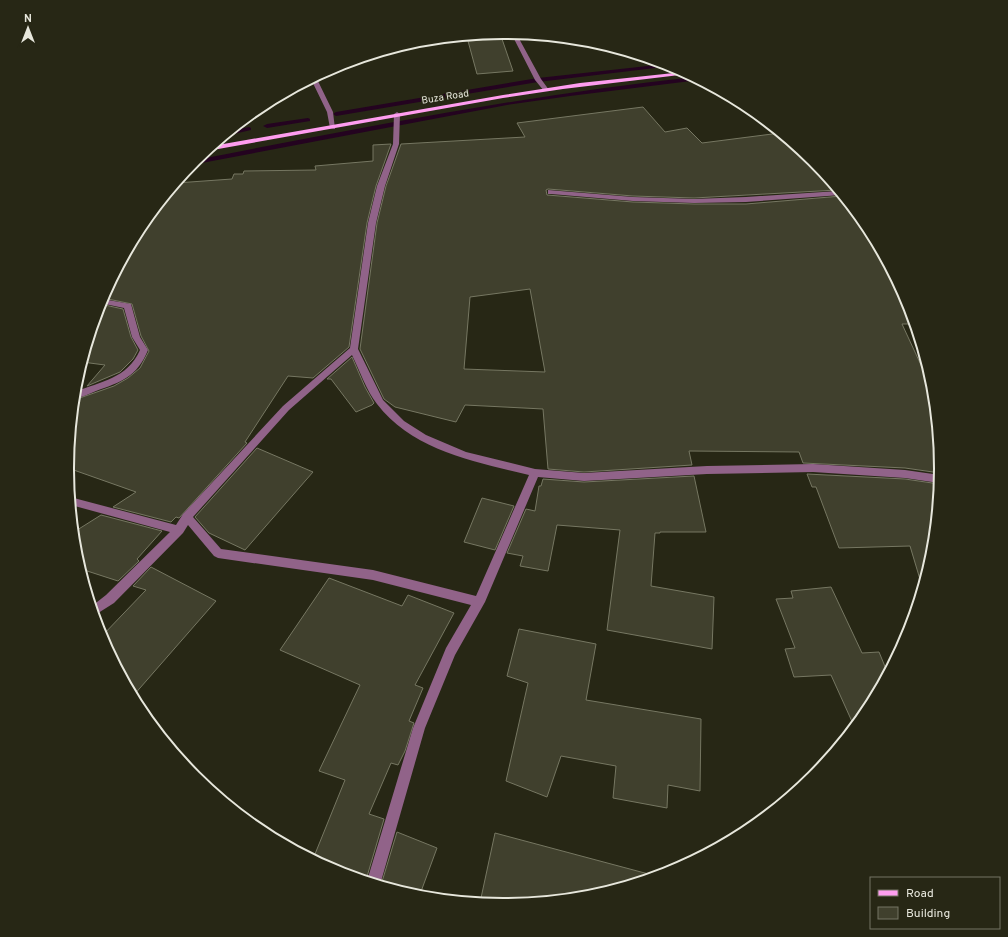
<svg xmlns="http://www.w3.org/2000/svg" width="1008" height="937" viewBox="0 0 1008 937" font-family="Overpass,sans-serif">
	<rect width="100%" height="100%" fill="#272715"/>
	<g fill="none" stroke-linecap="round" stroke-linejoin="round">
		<g fill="#240320" fill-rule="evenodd">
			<polygon points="666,64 672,66 538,82 336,116 333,114 336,112 538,78"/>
			<path d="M694,77L699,80L570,96L507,105L191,165L195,160C361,128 526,95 694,77Z"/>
			<polygon points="308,118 310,119 310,121 267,128 263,126 267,124"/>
			<polygon points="249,127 251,128 251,130 225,136 230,131"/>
		</g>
	</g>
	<g fill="#40402d" stroke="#767762" fill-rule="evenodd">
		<polygon points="502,39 513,71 477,74 468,41"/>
		<path d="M643,107L665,132L687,128L702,143L780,133L813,160L837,190L694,198L633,196L548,189L546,190L547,195L633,202L694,204H746L842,196L867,226L907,302L914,324H902L933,391L940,473L905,468L803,463L799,452L689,451L692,465L584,472L548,469L543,409L465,405L456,422L395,407L384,399L360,349L377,223L386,186L401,144L525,137L517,123ZM530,289L545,372L464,369L470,297Z"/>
		<polygon points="391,144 376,186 367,223 349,347 313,378 288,376 245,442 247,443 179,518 176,517 171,522 113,507 136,492 68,468 74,400 114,386 128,378 140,368 149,351 141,336 132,304 103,298 141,226 176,183 232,179 234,174 243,174 244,171 316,170 315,166 373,161 373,145"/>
		<polygon points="100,304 123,309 131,337 138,350 133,359 120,372 87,386 105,365 82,362"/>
		<polygon points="352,357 365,387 374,403 372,405 356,412 331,379 327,379"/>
		<polygon points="257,448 313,472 245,550 209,533 195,517"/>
		<polygon points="807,474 905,479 939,484 932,554 922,586 910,546 839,548 816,487 812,487"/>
		<polygon points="694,476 706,532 660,532 660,533 655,533 651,586 714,597 712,649 607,630 620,530 557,525 548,571 520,566 523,556 507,553 526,509 535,511 539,486 541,486 543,479 584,482"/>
		<polygon points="482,498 514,506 495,550 464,542"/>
		<polygon points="101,515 162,531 137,559 139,561 118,581 81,569 76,553 74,532"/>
		<polygon points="151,567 216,601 133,696 101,637 146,590 133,586"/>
		<polygon points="329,578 402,606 408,595 454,613 415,685 423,688 409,721 414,723 405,751 398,765 391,763 369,814 384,819 366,880 337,872 313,859 345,780 319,771 360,685 280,650"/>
		<polygon points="831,587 862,653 879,652 886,669 886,675 867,711 854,726 831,675 794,677 785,649 795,648 776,599 793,598 791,591"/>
		<polygon points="519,629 596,644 586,700 701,719 700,791 668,785 667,808 613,798 616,766 561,756 547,797 506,781 528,683 507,676"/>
		<polygon points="397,832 437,848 419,897 381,885"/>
		<polygon points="495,833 656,876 589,897 507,905 481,898"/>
	</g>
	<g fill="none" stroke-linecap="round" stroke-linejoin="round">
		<g fill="#916389" fill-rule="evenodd">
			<polygon points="511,33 516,33 541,79 549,90 548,91 544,91 535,80"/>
			<polygon points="316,77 333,112 335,129 330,128 327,112 311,79"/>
			<path d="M397,112L400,114L399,144L385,186L376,223L358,349L383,400L404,421L426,435L466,452L535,469L584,473L707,466L813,464L905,470L940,475L939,483L905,478L813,472L707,474L584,481L538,477L485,602L455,655L425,728L380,885L367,881L413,728L446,648L471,605L373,580L218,558L214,556L188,525L183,533L114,603L95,615L92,606L106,595L170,532L71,505L70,497L176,525L183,514L283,406L350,348L368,223L377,186L393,144L394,114ZM352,355C360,371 366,390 377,404C413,451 476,462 529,475L476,596L373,570L221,549L193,517L289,410Z"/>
			<polygon points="548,190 633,197 694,199 746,197 838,191 841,195 746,202 694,203 633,201 551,194 548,194"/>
			<path d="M102,299L131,304L140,337L148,350C137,377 121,382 96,391C89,394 82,397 75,399V392C101,381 127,379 140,350L132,337L124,308L100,303Z"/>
		</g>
		<polygon fill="#fe9def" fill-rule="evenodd" points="683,72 688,74 563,89 503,98 207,151 212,146 503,95 580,83"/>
	</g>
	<g text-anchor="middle" stroke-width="3" stroke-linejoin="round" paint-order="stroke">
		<g font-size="10" fill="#e7e7dc" stroke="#272715">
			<text transform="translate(445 96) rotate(-9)" y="4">Buza Road</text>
		</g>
	</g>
	<path d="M0 0H1008V937H0ZM503 39H505A429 429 0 0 1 934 468V469A429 429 0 0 1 505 898H503A429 429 0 0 1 74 469V468A429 429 0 0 1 503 39Z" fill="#272715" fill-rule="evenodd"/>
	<path fill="none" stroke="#e7e7dc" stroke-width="2" d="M503 39H505A429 429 0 0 1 934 468V469A429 429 0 0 1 505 898H503A429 429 0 0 1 74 469V468A429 429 0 0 1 503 39Z"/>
	<rect x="870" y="877" width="130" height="52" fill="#272715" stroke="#747465"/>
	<rect x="878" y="890" width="20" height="6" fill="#fe9def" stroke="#747465"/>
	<text x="906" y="897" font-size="12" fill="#e7e7dc">Road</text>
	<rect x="878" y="907" width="20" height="12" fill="#40402d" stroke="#747465"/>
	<text x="906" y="917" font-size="12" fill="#e7e7dc">Building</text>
	<g transform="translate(28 28)" stroke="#272715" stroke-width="3" paint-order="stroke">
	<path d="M0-3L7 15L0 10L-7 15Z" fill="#e7e7dc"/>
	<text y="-6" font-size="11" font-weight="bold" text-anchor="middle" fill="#e7e7dc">N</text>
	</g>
</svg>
